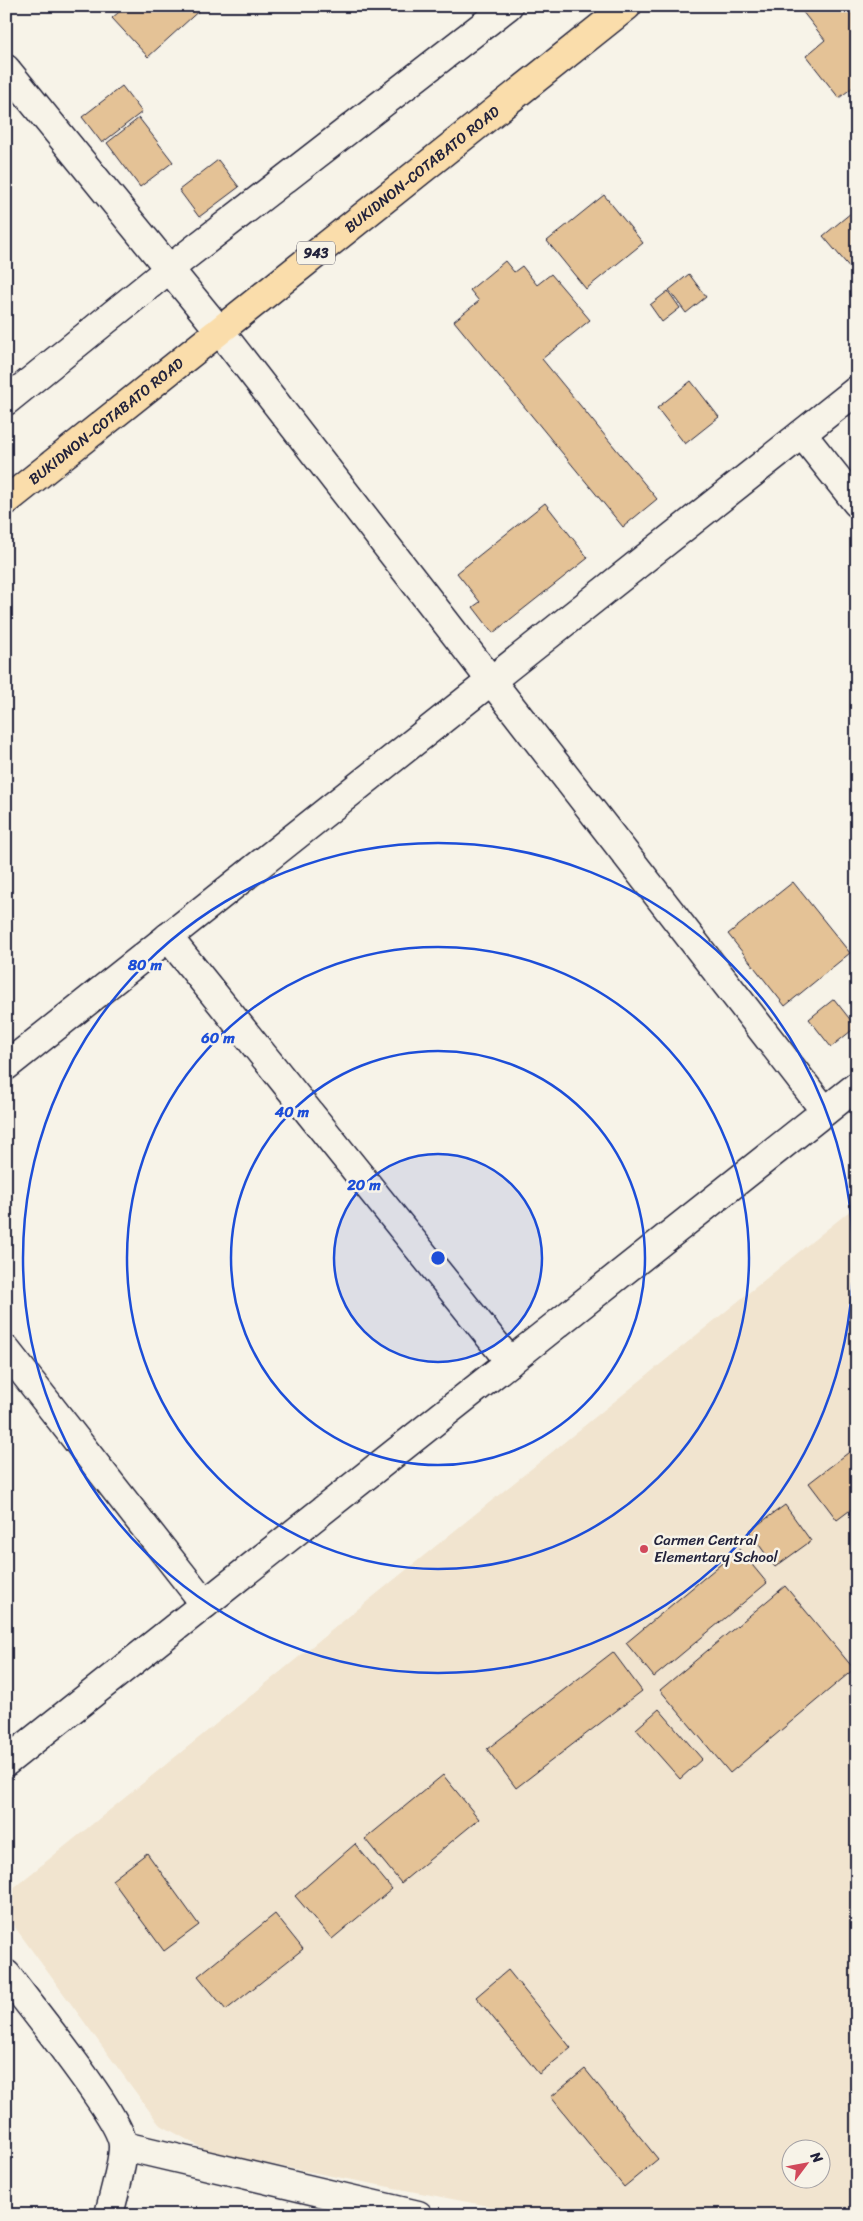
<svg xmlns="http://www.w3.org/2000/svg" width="863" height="2221" viewBox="0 0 863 2221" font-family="Sriracha,sans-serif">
	<rect width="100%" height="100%" fill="#f7f3e8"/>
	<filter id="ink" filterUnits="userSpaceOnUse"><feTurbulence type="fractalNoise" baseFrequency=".02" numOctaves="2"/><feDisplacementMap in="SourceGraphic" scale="10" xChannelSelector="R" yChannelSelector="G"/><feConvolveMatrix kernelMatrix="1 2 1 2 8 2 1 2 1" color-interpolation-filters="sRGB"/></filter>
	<g filter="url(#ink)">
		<path fill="#f1e4cf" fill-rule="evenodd" d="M857,1205V2215H536L211,2153L159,2124L6,1915V1894ZM790,2148H820V2178H790Z"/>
		<g fill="#e4c296" stroke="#22223b">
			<polygon points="126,6 203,6 203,7 148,57 112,18"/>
			<polygon points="798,6 857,6 857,84 839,98 806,56 825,40"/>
			<polygon points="122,86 142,112 102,143 82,117"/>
			<polygon points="139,118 173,162 140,187 107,143"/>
			<polygon points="218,160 239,187 199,217 179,190"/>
			<polygon points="604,195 643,243 586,289 547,241"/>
			<polygon points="857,208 857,276 823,236"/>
			<polygon points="505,261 514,272 522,266 537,285 551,274 590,320 542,359 657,499 623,527 454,321 479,301 470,290"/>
			<polygon points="689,274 706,297 686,313 669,290"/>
			<polygon points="668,291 680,308 662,322 650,305"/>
			<polygon points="691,381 719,417 685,444 657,408"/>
			<polygon points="545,503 588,558 493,633 473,607 480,602 457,573"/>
			<polygon points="793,882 850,953 785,1006 728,934"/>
			<polygon points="834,999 856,1027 831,1047 809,1019"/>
			<polygon points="857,1446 857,1505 837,1520 809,1483"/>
			<polygon points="785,1505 811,1541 775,1567 749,1531"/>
			<polygon points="739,1549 767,1583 654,1677 626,1643"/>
			<polygon points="785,1586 854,1669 730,1773 660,1690"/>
			<polygon points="613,1652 642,1691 516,1788 487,1749"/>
			<polygon points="659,1709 702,1759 680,1779 636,1729"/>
			<polygon points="443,1775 479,1819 401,1883 365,1839"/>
			<polygon points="355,1844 392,1889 332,1939 295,1896"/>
			<polygon points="147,1853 199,1925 164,1951 112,1880"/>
			<polygon points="275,1914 303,1949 226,2010 198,1976"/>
			<polygon points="508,1970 571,2048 539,2074 476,1997"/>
			<polygon points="585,2069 658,2159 624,2187 551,2097"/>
		</g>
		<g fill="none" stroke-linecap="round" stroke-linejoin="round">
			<g stroke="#22223b" stroke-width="31">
				<g id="street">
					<polyline points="6,69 219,330 825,1111"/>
					<polyline points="6,401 169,269 508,6"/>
					<polyline points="802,434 857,503"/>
					<polyline points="168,937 510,1362"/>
					<polyline points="6,1066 857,390"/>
					<polyline points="6,1350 205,1604"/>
					<polyline points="6,1762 857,1086"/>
					<path d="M6,1974C27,2002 124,2120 123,2147C123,2165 113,2196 109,2215"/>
					<polyline points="124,2146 418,2215"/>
				</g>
			</g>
			<g stroke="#22223b" stroke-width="31">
				<g id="highway">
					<path id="s1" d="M6,501L627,6"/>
				</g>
			</g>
			<use href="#street" stroke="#f7f3e8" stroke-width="28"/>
			<use href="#highway" stroke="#faddab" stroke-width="28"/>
		</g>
	</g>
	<circle cx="438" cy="1258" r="104" fill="#1d4ed8" fill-opacity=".12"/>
	<g fill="none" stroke="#1d4ed8" stroke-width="2.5">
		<circle cx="438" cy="1258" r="104"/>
		<circle cx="438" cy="1258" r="207"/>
		<circle cx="438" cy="1258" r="311"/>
		<circle cx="438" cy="1258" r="415"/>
	</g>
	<circle fill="#d1495b" stroke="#f7f3e8" stroke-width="2" cx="644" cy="1549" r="5"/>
	<g text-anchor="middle" stroke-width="5" stroke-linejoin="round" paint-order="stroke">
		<rect fill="#f7f3e8" stroke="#62616f" stroke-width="1" x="297" y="241.5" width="38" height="23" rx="4"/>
		<g font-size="14" font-weight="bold" fill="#22223b">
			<text x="316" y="258">943</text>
		</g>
		<g font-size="15" fill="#22223b" stroke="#f7f3e8">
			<text dy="5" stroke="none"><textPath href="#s1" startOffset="532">BUKIDNON-COTABATO ROAD</textPath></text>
			<text dy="5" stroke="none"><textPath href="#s1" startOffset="128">BUKIDNON-COTABATO ROAD</textPath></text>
		</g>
		<g font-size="15" fill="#22223b" stroke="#f7f3e8" text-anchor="start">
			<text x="654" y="1545">Carmen Central<tspan x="654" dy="17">Elementary School</tspan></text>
		</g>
	</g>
	<circle cx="438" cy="1258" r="8" fill="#1d4ed8" stroke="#f7f3e8" stroke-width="2.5"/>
	<g font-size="15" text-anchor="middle" font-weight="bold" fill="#1d4ed8" stroke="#f7f3e8" stroke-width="5" stroke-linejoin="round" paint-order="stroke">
		<text x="145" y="970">80 m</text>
		<text x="218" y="1043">60 m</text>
		<text x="292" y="1117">40 m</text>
		<text x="364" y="1190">20 m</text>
	</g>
	<rect width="863" height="2221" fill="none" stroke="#f7f3e8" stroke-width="25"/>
	<rect x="12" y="12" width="838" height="2196" fill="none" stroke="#22223b" stroke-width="2" filter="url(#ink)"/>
	<g transform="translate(806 2164) rotate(58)"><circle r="24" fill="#f7f3e8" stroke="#a29fa3"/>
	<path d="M0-4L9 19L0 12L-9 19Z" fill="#d1495b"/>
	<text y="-8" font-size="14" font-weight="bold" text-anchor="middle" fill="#22223b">N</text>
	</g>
</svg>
